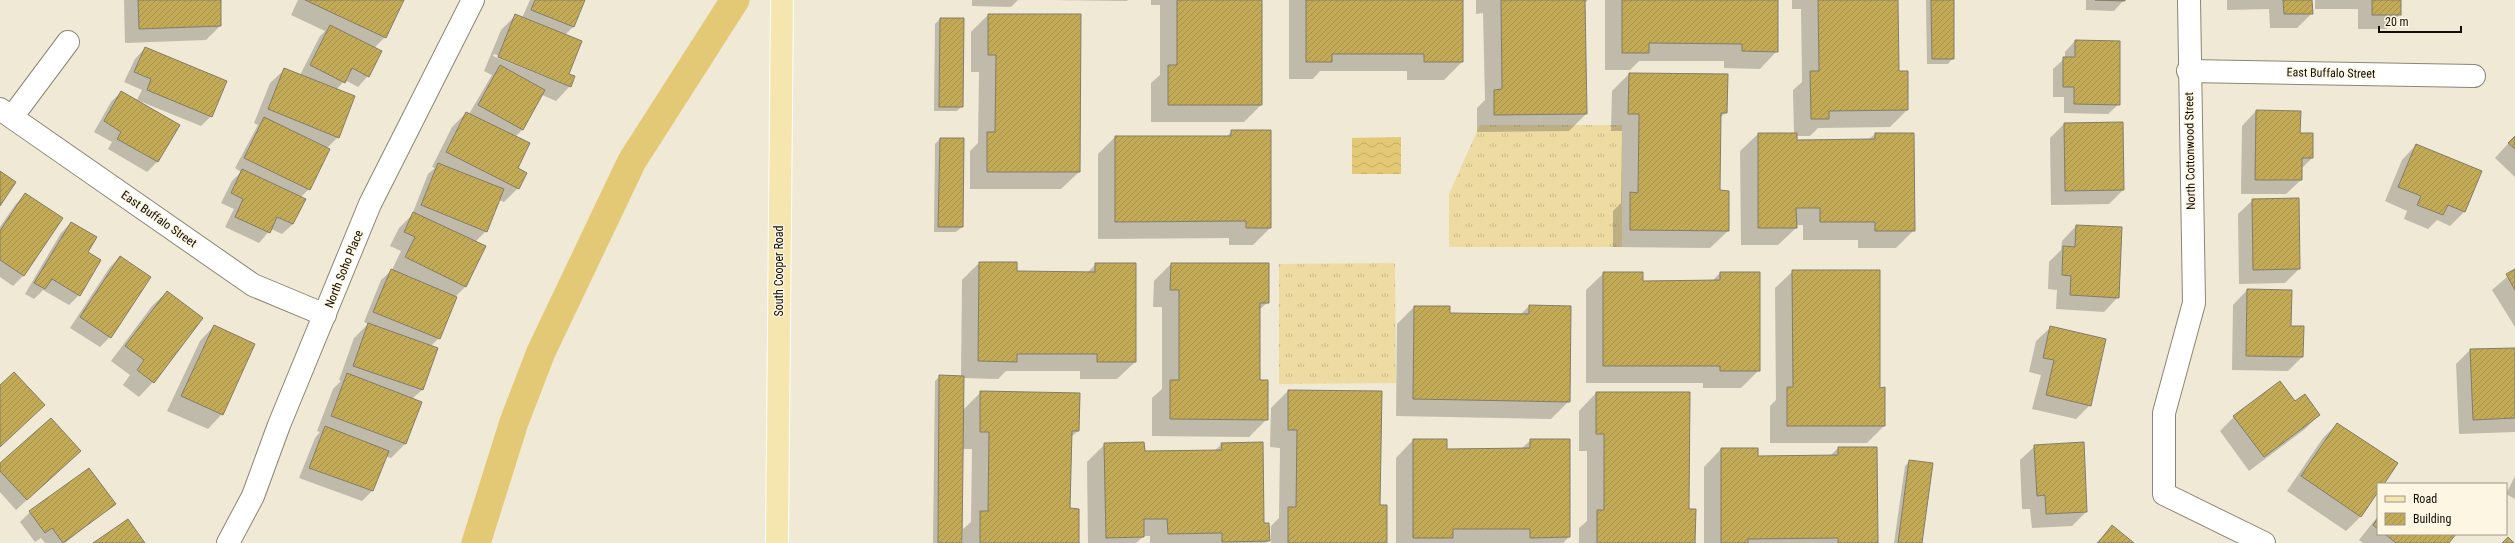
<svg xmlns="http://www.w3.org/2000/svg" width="2515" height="543" viewBox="0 0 2515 543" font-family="'Roboto Condensed',sans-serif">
	<defs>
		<pattern id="grass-tufts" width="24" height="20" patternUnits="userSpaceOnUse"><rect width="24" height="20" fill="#eddba2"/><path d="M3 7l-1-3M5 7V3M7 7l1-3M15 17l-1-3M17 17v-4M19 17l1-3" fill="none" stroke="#cabb8a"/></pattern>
		<pattern id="water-waves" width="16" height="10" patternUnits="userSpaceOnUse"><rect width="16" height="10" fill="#e3c975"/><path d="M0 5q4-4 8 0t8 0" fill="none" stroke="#c2ab64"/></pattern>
		<pattern id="building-hatch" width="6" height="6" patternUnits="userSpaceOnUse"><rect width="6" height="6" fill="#c3aa56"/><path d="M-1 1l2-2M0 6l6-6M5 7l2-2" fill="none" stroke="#a69149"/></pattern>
	</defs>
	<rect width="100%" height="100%" fill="#efe9d5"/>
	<g fill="url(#grass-tufts)">
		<polygon points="1480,125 1622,125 1622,247 1449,247 1449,194"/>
		<polygon points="1395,263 1396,383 1279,384 1279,264"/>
	</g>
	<polygon fill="url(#water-waves)" points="1401,137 1401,174 1352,174 1352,138"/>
	<g fill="#0003" fill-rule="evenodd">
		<polygon points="124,0 220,0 220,26 206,40 125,43"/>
		<polygon points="298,0 402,0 385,37 374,48 368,76 358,87 345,80 336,90 338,137 326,149 309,189 301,197 293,224 282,234 271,229 259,243 225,227 234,209 221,203 232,181 241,172 235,168 258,125 254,123 270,83 285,69 300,75 320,36 325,31 291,15"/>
		<path d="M530,0H584L573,27L565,35L567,74L570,86L556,101L542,95L523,129L515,137L518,188L504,202L499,200L486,231L475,242L465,287L455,297L439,338L431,346L437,348L422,390L412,399L421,403L405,444L391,458L385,456L372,491L362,501L299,478L315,438L320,432L317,431L333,389L341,381L339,380L354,338L368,324L364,322L381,280L392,270L401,251L390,246L399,228L412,215L428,174L435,168L432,167L452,127L466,113L469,114L492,75L484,71L501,30L516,15L522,18ZM494,54L558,80V82L493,56Z"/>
		<polygon points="972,0 1018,0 1011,7 972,6"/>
		<polygon points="1051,0 1128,0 1127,1"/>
		<polygon points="1151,0 1261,0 1261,105 1244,122 1151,122 1151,83 1160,75 1160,5 1151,5"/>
		<polygon points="1289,0 1462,0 1462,62 1444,80 1407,80 1407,71 1320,71 1313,79 1289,79"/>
		<polygon points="1476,0 1588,0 1584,4 1586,114 1569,131 1477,132 1477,108 1485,100 1483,13 1476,14"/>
		<polygon points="1605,0 1777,0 1777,51 1760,69 1724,68 1724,61 1639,61 1630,70 1605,70"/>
		<polygon points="1792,0 1897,0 1898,72 1907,110 1890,127 1818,128 1810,136 1796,136 1796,141 1868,140 1875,134 1914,230 1896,248 1858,248 1858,240 1803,240 1803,225 1796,225 1796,228 1778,245 1741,245 1740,151 1758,134 1794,134 1793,90 1802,82 1801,9 1792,9"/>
		<polygon points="1926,0 1953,0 1953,58 1948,64 1927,64"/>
		<polygon points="2086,0 2124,0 2114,11 2086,10"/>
		<polygon points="2227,0 2311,0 2312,13 2297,28 2270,28 2269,9 2227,10"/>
		<polygon points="2315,0 2400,0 2400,14 2386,29 2358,29 2358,9 2315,9"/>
		<polygon points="988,15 1079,172 1061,189 970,189 970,151 978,143 979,72 971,72 971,32"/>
		<polygon points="940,19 962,106 957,111 934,111 935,24"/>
		<polygon points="2075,41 2119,104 2108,114 2064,113 2064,97 2053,97 2053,69 2065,58 2065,52"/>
		<polygon points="145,48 211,116 201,126 137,100 142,90 124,82 135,59"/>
		<polygon points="1629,74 1726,112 1720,118 1719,191 1728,231 1710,248 1613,247 1613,211 1621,203 1622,131 1611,131 1612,91"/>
		<polygon points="121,92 179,126 157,162 147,172 108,149 112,142 94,132 111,102"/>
		<polygon points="2256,111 2299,134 2312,158 2301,169 2301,180 2286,194 2241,194 2242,126"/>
		<polygon points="2064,124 2123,190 2109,204 2051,205 2050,138"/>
		<polygon points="1232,131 1270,228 1253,245 1229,245 1229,238 1098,239 1098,154 1115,137 1226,137"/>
		<polygon points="2515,136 2515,177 2495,158"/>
		<polygon points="940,139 963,139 962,227 956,232 934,232 935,144"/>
		<polygon points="2416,145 2464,212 2450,226 2437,220 2428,229 2404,219 2407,211 2385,201 2402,160"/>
		<polygon points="26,194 62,219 23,276 13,286 0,277 0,227 15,205"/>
		<polygon points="2253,200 2299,269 2285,283 2239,284 2238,214"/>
		<polygon points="71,223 86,252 79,295 69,305 43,290 34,299 25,294 61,233"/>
		<polygon points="2076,226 2118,297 2104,312 2056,309 2057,290 2048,289 2049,262 2061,250 2062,241"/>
		<polygon points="120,257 110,337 100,347 70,328 110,267"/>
		<polygon points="979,263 1016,272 1087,273 1096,264 1135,362 1117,379 1080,379 1080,371 1006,371 998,379 963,378 962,411 981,392 1078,431 1070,438 1069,509 1078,543 963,543 963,529 971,522 972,449 962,449 961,543 933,543 935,381 940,376 961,377 962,280"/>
		<polygon points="1171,264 1268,302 1259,310 1259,381 1267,419 1249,437 1152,436 1152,398 1162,389 1162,307 1153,307 1154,281"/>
		<polygon points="2515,270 2515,327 2492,290"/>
		<polygon points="1793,271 1879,389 1884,426 1867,443 1770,443 1770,406 1776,400 1775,288"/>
		<polygon points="1604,273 1642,282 1712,281 1720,273 1759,370 1741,388 1703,388 1703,383 1586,383 1586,290"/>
		<polygon points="2247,290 2290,327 2302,357 2288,371 2232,370 2233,305"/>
		<polygon points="167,292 201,318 153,382 139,397 123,385 130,375 111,361 152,306"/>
		<polygon points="1529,306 1569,401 1551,419 1396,416 1397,324 1414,307 1449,314 1520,315"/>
		<polygon points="214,326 222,414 208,429 167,411 200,341"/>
		<polygon points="2051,327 2090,405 2076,419 2032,409 2041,375 2029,372 2036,341"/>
		<polygon points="2515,349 2515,432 2459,434 2456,364 2470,350"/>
		<polygon points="1288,391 1386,543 1271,543 1271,526 1279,518 1280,448 1270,447 1271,408"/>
		<polygon points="1596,393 1688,510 1694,543 1579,543 1579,528 1587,521 1587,451 1579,451 1579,411"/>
		<polygon points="2295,402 2319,415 2305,429 2249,471 2220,431 2234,417"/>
		<polygon points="2337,424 2382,484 2378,484 2378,491 2361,516 2346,531 2287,491 2323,438"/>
		<polygon points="1413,440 1446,450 1521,449 1531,440 1569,537 1563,543 1396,543 1396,458"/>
		<polygon points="1105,444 1144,452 1214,451 1222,444 1263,524 1269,540 1266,543 1150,543 1150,536 1144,536 1136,543 1088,543 1087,462"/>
		<polygon points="2035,446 2086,512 2072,526 2032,528 2030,509 2022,509 2020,460"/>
		<polygon points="1838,448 1877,543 1704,543 1704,467 1721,449 1757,457 1830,456"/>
		<polygon points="80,451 16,510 0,492 0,465"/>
		<polygon points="1910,461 1921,543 1894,543 1905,466"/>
		<polygon points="2515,476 2515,499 2506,494"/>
		<polygon points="114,504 65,543 45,543 41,538 35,542 20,522 30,512"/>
		<polygon points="2378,516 2378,534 2455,534 2448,543 2363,543 2359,540"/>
		<polygon points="2112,527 2132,543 2096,543"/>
	</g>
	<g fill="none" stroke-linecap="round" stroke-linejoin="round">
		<polyline stroke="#e3c975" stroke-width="29" points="476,543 514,422 541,352 632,161 735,0"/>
	</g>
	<g fill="url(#building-hatch)" stroke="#837d6b">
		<polygon points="138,0 221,0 221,26 139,29"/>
		<polygon points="305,0 404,0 386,38"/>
		<polygon points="535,0 585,0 574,27 531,10"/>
		<polygon points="1177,0 1262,0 1262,105 1168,105 1168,65 1177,65"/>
		<polygon points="1306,0 1463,0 1463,62 1424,62 1424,54 1332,54 1332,62 1306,62"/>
		<polygon points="1501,0 1585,0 1587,114 1494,115 1494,90 1502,89"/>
		<polygon points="1622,0 1778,0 1778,52 1742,51 1742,44 1649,43 1649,53 1622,53"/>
		<polygon points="1818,0 1898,0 1899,71 1908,71 1908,110 1829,111 1829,119 1811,119 1810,71 1819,71"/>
		<polygon points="1931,0 1954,0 1954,59 1932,59"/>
		<polygon points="2095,0 2125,0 2125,1"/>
		<polygon points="2283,0 2312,0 2313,14 2284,14"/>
		<rect x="2372" y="0" width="29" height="15"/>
		<polygon points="515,14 582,41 569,74 575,76 571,87 498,57"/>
		<polygon points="988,14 1081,14 1080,172 987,172 987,132 995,132 996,55 988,55"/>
		<polygon points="940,18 964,18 963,107 939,107"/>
		<polygon points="330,25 382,51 369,77 352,68 345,83 310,65"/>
		<polygon points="2075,40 2120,41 2120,105 2074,104 2074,87 2063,87 2063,57 2075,57"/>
		<polygon points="145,47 227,81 212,117 147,90 151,79 134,72"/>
		<polygon points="500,65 545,90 523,130 478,105"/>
		<polygon points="284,68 355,96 339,138 268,109"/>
		<polygon points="1629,73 1728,74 1727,113 1721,113 1720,190 1729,191 1729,231 1630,230 1630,192 1638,193 1639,114 1628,114"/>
		<polygon points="121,91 180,125 158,162 117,139 121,132 104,121"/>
		<polygon points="2256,110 2301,111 2300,133 2313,133 2313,158 2302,158 2302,180 2255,180"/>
		<polygon points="466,112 530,143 518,168 527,173 519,189 446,152"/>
		<polygon points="264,117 330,149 310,190 244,158"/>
		<polygon points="2123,122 2124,190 2065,191 2064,123"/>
		<polygon points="1231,130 1271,130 1271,228 1246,228 1246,221 1115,222 1115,136 1231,136"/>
		<polygon points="1758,133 1797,133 1797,140 1875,139 1875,133 1914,133 1915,231 1875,231 1875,222 1820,222 1820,208 1796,208 1797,228 1758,228"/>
		<polygon points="2515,136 2515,149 2508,143"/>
		<polygon points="940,138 964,138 963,227 938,227"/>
		<polygon points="2416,144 2482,171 2465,212 2448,205 2443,215 2417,205 2421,196 2398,187"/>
		<polygon points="438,163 504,189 487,232 421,205"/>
		<polygon points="242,169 306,199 293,224 277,217 270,233 235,217 243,199 231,193"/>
		<polygon points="0,171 16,182 0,206"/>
		<polygon points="25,193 63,218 24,276 0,260 0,231"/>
		<polygon points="2299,198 2300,269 2253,270 2252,199"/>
		<polygon points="413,212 486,246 466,287 405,257 415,237 404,232"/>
		<polygon points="71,222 97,237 88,252 101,260 80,296 52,279 45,289 34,283"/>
		<polygon points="2076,225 2122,227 2119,298 2070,295 2071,276 2062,275 2063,246 2075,247"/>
		<polygon points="120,256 151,277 111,338 80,317"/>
		<polygon points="979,262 1017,262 1017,271 1095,272 1095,263 1136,263 1136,362 1097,362 1097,354 1017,354 1017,362 978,361"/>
		<polygon points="1171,263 1269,263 1269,303 1260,303 1260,380 1268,380 1268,420 1170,419 1170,380 1179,380 1179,290 1170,290"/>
		<polygon points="391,269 457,297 440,339 373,312"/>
		<polygon points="2515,269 2515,290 2506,274"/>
		<polygon points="1792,270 1880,270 1880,388 1885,387 1885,426 1787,426 1787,387 1793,387"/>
		<polygon points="1603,272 1643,272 1643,281 1720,280 1720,272 1760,272 1760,371 1720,371 1720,366 1603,366"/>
		<polygon points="2247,289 2292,290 2291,326 2304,326 2303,357 2246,356"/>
		<polygon points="167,291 203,318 154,383 137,370 144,360 125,346"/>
		<polygon points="1529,305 1571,306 1570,402 1413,399 1414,306 1450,306 1450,313 1529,314"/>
		<polygon points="368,323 438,348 423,390 353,366"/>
		<polygon points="214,325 255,344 223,415 181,396"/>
		<polygon points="2050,326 2106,339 2091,406 2046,395 2054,360 2043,358"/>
		<polygon points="2515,348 2515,418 2473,420 2470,349"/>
		<polygon points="14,372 45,405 0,447 0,385"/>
		<polygon points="347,373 422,402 406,444 331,416"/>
		<polygon points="939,375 964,376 962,543 938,543"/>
		<polygon points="2280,381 2295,401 2305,394 2320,415 2264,457 2233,416"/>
		<polygon points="1288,390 1382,391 1380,505 1387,505 1387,543 1288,543 1288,507 1296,507 1297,430 1288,430"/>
		<polygon points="980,391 1080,393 1079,431 1072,431 1070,508 1079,509 1079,543 980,543 980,511 988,511 989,432 980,432"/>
		<polygon points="1596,392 1690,392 1689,509 1696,509 1695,543 1597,543 1597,510 1604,510 1604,434 1596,434"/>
		<polygon points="51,418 81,451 27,500 0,471 0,463"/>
		<polygon points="2337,423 2398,463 2384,484 2378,484 2378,492 2361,517 2301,476"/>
		<polygon points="325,426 389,451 373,491 309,468"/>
		<polygon points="1413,439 1447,439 1447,449 1530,448 1530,439 1570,439 1570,537 1530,538 1530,529 1453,529 1453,538 1413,538"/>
		<polygon points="1144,442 1145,451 1222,450 1221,443 1263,442 1264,523 1269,523 1270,541 1222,542 1222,533 1168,534 1167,519 1144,519 1144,537 1106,538 1104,443"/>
		<polygon points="2084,442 2087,512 2046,514 2045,495 2037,496 2034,445"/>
		<polygon points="1838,447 1877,447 1878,543 1838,543 1838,538 1748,539 1748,543 1721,543 1721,448 1758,448 1758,456 1838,455"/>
		<polygon points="1909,460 1933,463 1922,543 1898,543"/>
		<polygon points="89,468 116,504 63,543 52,528 45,533 29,511"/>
		<polygon points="2378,518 2378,529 2373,525"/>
		<polygon points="128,519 145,543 93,543"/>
		<polygon points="2112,525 2134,543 2098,543"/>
		<polygon points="2385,534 2456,534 2449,543 2396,543"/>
		<polygon points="2508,537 2514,543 2502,543"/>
	</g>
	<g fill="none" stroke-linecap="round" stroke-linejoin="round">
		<g stroke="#8b8673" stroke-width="24">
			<g id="minor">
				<polyline points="2189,0 2194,303 2164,413 2164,494 2264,543"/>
				<polyline points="2188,71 2474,76"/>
				<polyline points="0,109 253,285 325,315"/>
				<polyline points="12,117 68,42"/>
				<polyline points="228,543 253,496 279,425 370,204 473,0"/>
			</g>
		</g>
		<g stroke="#fff" stroke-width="24">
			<polyline id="major" points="777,543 782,0"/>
		</g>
		<use href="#minor" stroke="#fff" stroke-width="22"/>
		<use href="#major" stroke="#f5e5af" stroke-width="22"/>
	</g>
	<g text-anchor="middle" stroke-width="3" stroke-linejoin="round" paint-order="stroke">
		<g font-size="12" fill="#100d07" stroke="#fdf6e2">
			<text transform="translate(2331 73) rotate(1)" y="4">East Buffalo Street</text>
			<text transform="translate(2190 151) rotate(-91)" y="4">North Cottonwood Street</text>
			<text transform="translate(159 219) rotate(35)" y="4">East Buffalo Street</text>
			<text transform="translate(344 269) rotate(-68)" y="4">North Soho Place</text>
			<text transform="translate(779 271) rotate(-90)" y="4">South Cooper Road</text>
		</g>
	</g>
	<rect x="2377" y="483" width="130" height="52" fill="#fdf6e2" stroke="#9e998a"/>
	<rect x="2385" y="496" width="20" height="6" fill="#f5e5af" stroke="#9e998a"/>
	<text x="2413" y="503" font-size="12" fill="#100d07">Road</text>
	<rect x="2385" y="513" width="20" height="12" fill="url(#building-hatch)" stroke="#9e998a"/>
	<text x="2413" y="523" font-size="12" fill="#100d07">Building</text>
	<path d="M2379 26v6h82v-6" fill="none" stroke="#100d07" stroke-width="2"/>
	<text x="2385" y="26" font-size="12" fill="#100d07" stroke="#fdf6e2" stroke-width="3" paint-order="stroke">20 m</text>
</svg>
